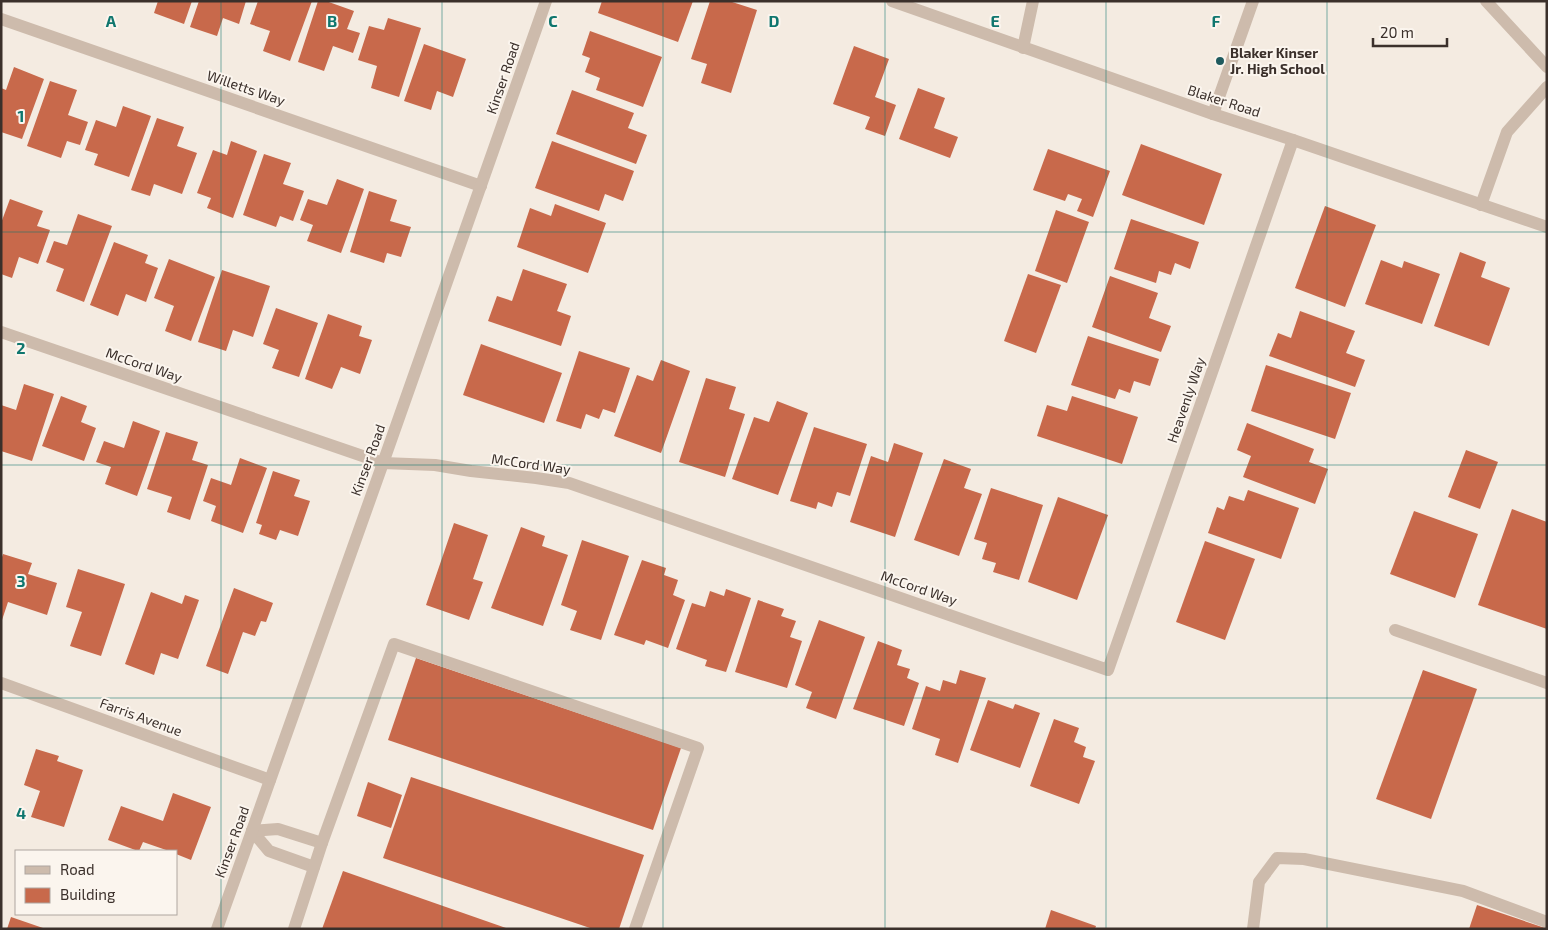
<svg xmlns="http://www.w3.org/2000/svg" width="1548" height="930" viewBox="0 0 1548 930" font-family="'Exo 2',sans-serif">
	<rect width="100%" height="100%" fill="#f4ebe1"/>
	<g fill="#c8694b">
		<polygon points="158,1 192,1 184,24 154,13"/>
		<polygon points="199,1 246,1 239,24 223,18 217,36 190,27"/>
		<polygon points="258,1 312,1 290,61 263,51 270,31 250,24"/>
		<polygon points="318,1 326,1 354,11 347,29 360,33 353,53 333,46 324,71 298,62"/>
		<polygon points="602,1 693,1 678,42 598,13"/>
		<polygon points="710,1 729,1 757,10 731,93 701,83 707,64 691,59"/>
		<polygon points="388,18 421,28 399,97 371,88 377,66 358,60 369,26 384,30"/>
		<polygon points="590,31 662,57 643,107 596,90 600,78 585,72 590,58 582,55"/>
		<polygon points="424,44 466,59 453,97 437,91 431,110 404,101"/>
		<polygon points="854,46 889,59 875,97 896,105 885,136 865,129 870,117 833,104"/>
		<polygon points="14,67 44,79 22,139 1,132 1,88 6,90"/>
		<polygon points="50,81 77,90 68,115 88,122 80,145 67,141 61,158 27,146"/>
		<polygon points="918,88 945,98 934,128 958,137 950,158 899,139"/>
		<polygon points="572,90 634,113 628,128 647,135 636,164 556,134"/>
		<polygon points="123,106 151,116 129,177 94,165 98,154 85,150 96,120 116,127"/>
		<polygon points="157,118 184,127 177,146 197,153 182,194 154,184 150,196 131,190"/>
		<polygon points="231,141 257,151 233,218 207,208 211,198 197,193 213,150 227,155"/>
		<polygon points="552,141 634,171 623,201 605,194 599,211 535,188"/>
		<polygon points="1141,144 1222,174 1204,225 1122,195"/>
		<polygon points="1048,149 1110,171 1093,217 1077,211 1082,199 1068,194 1065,201 1033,190"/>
		<polygon points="264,154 291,163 283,184 304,191 293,221 280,216 276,227 243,215"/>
		<polygon points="337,179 364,189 341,253 307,241 313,225 300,220 308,199 327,205"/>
		<polygon points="369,191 397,200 390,221 411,227 401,257 387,253 384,263 350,252"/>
		<polygon points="10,199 43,211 37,226 50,230 38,264 19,257 12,278 1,274 1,223"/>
		<polygon points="555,204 606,223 588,273 517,247 530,208 551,216"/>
		<polygon points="1325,206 1376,225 1345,307 1295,288"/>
		<polygon points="1056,210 1089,222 1067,283 1035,271"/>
		<polygon points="78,214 112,226 84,302 56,291 64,269 46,262 54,241 67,245"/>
		<polygon points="1131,219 1199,242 1190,269 1175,263 1171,275 1159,271 1156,283 1114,269"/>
		<polygon points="114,242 148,255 145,263 158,268 146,302 126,294 118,316 90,305"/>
		<polygon points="1460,252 1486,262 1481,277 1510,288 1489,346 1434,326"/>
		<polygon points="169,259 215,277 191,341 165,331 174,306 154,298"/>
		<polygon points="1381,260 1402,268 1404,261 1440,274 1422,324 1365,304"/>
		<polygon points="523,269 567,284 557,311 571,316 561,346 488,321 497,296 512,301"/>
		<polygon points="222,270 270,286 253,337 233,330 226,351 198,342"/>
		<polygon points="1028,274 1061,285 1036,353 1004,341"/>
		<polygon points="1110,276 1158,293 1149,318 1171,326 1161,352 1092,327"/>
		<polygon points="276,308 318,323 299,377 272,368 279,350 263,344"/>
		<polygon points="1300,311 1355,331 1346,353 1365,360 1355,387 1269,356 1278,333 1291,338"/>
		<polygon points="328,314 362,326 359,336 372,340 360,374 341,367 332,389 305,379"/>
		<polygon points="1088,336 1159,359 1150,386 1134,381 1130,393 1119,389 1115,399 1071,385"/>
		<polygon points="481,344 562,373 544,423 463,395"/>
		<polygon points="579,351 630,368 615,413 603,409 599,419 586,414 581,429 556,421"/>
		<polygon points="661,360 690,371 661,453 614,436 637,375 653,381"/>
		<polygon points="1266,365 1351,393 1335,439 1251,411"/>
		<polygon points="706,378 736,387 729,409 745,414 725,477 679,462"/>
		<polygon points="24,384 54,394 32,461 1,451 1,405 16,410"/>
		<polygon points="61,396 87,406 81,422 96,428 84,461 42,446"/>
		<polygon points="1072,396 1138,417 1122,464 1037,436 1047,405 1067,411"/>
		<polygon points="777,401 808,413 778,495 732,479 754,417 769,422"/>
		<polygon points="133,421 160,431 137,496 105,484 111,467 96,462 104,441 124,448"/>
		<polygon points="1247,423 1314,449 1309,462 1328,469 1315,504 1243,477 1251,456 1237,450"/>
		<polygon points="814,427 867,444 850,496 837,492 832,507 818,502 816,509 790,501"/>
		<polygon points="166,432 198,442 192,460 208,465 190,520 167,512 172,497 147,489"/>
		<polygon points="894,443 923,453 895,537 850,522 871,456 888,462"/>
		<polygon points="1466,450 1498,462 1480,509 1448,497"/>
		<polygon points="240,458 267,468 243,533 211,521 216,506 203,501 211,478 231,485"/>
		<polygon points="944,459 971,469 964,488 982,494 959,556 914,540"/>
		<polygon points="273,471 300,480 294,496 310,501 298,536 280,530 276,540 259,534 262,525 256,523"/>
		<polygon points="991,488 1043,505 1019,580 993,572 996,563 982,559 987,543 974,539"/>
		<polygon points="1248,490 1299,508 1281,559 1208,533 1217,507 1224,510 1229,496 1244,501"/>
		<polygon points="1058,497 1108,515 1077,600 1028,582"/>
		<polygon points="1512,509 1547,522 1547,629 1478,605"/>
		<polygon points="1414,511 1478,534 1455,598 1390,574"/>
		<polygon points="454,523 488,535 473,579 483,582 469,620 426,605"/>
		<polygon points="521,527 545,536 542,546 568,555 543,626 491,608"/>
		<polygon points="582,540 629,556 601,640 570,630 577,611 561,605"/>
		<polygon points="1205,541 1255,559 1225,640 1176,622"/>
		<polygon points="3,554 32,563 28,574 57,583 47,615 8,602 1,623 1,560"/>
		<polygon points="642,560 666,568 664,575 678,580 673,595 685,600 668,648 646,640 644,645 614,635"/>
		<polygon points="78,569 125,584 101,656 70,646 82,612 66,607"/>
		<polygon points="234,588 273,603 266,622 261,621 255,636 243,632 228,674 206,666"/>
		<polygon points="726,589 751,598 726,672 705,666 707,660 676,649 692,603 705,607 710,591 724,596"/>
		<polygon points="151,592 182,604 185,595 199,600 178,659 161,653 154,675 125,664"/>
		<polygon points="758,600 784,609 781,616 796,621 790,637 802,641 787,688 735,672"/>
		<polygon points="819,620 865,637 836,719 806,708 812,692 795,685"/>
		<polygon points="878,641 902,650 897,665 910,669 907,678 919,683 904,726 853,709"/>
		<polygon points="416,658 681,748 653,830 388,740"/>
		<polygon points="960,670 986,678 958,763 935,755 940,739 912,729 926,686 940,691 943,680 956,684"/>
		<polygon points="1423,670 1477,689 1431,819 1376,799"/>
		<polygon points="988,700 1013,709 1015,704 1040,713 1020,768 970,750"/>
		<polygon points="1054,719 1079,728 1074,742 1086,747 1083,757 1095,761 1079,804 1030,786"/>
		<polygon points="36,749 59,756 57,761 83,770 64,827 31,817 40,791 24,785"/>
		<polygon points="411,777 644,855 619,929 593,929 383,858"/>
		<polygon points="368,782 402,795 391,828 357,816"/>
		<polygon points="173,793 211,807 191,860 176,854 176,851 169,851 143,842 139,851 138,851 108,840 121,806 163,821"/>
		<polygon points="343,871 506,928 505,929 322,929"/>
		<polygon points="1477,905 1545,928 1545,929 1469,929"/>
		<polygon points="1051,910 1096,926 1095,929 1045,929"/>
		<polygon points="11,917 43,928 43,929 7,929"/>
	</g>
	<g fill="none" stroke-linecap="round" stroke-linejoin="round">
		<g stroke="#cdbbac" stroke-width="12">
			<polyline points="892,1 1213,114 1293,140 1547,227"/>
			<polyline points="1486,1 1547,67"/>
			<polyline points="1,19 481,186"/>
			<polyline points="1023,48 1033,1"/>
			<polyline points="1213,114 1253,1"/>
			<polyline points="1481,205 1507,132 1547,87"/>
			<polyline points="1,332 383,463 435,465 471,471 536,478 569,483 1108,670 1293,140"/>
			<polyline points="1395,630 1547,683"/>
			<polyline points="1,683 270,780"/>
			<polyline points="252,831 269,851 314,867"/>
			<polyline points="252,831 278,829 322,843"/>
			<polyline points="217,929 383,463 546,1"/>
			<polyline points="294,929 322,843 394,644 698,748 635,929"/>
			<polyline points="1253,929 1259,882 1277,858 1304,859 1463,891 1547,922"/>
		</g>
	</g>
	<path fill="none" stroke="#0f766e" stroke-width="1" stroke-opacity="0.55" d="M221,1V929M442,1V929M663,1V929M885,1V929M1106,1V929M1327,1V929M1,232H1547M1,465H1547M1,698H1547"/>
	<circle fill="#1f5a5e" stroke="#fbf5ee" stroke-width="2" cx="1220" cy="61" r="5"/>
	<g text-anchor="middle" stroke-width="4" stroke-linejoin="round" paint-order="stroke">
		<g font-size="14" font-weight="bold" fill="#3b302b" stroke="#fbf5ee" text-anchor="start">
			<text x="1230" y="58">Blaker Kinser<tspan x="1230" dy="16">Jr. High School</tspan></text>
		</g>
		<g font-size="14" fill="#3b302b" stroke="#fbf5ee">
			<text transform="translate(503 78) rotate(-71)" y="5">Kinser Road</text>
			<text transform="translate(246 88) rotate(19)" y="5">Willetts Way</text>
			<text transform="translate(1224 101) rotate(18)" y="5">Blaker Road</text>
			<text transform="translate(144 365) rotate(19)" y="5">McCord Way</text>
			<text transform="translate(1186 400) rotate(-71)" y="5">Heavenly Way</text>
			<text transform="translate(368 460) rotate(-70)" y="5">Kinser Road</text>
			<text transform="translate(531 464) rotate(8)" y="5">McCord Way</text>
			<text transform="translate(919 588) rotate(19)" y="5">McCord Way</text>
			<text transform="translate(141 717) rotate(20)" y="5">Farris Avenue</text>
			<text transform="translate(232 842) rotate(-70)" y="5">Kinser Road</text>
		</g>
	</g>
	<g font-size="16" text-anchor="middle" font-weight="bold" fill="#0f766e" stroke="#fbf5ee" stroke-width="4" stroke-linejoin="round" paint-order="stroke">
		<text x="111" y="27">A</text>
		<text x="332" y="27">B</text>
		<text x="553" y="27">C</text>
		<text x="774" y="27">D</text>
		<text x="995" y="27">E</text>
		<text x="1216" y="27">F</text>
		<text x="21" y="122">1</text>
		<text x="21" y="354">2</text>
		<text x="21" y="587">3</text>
		<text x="21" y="819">4</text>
	</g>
	<rect width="1548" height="930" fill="none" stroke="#3b302b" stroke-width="5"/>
	<rect x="15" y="850" width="162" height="65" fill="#fbf5ee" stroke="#aea6a0"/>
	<rect x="25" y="866" width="25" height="8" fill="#cdbbac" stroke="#aea6a0"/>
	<text x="60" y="875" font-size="15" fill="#3b302b">Road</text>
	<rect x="25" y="888" width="25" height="15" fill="#c8694b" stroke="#aea6a0"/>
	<text x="60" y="900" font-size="15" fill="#3b302b">Building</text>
	<path d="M1373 38v8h74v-8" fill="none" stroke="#3b302b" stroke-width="2.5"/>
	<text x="1380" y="38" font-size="15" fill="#3b302b" stroke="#fbf5ee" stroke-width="4" paint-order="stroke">20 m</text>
</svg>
